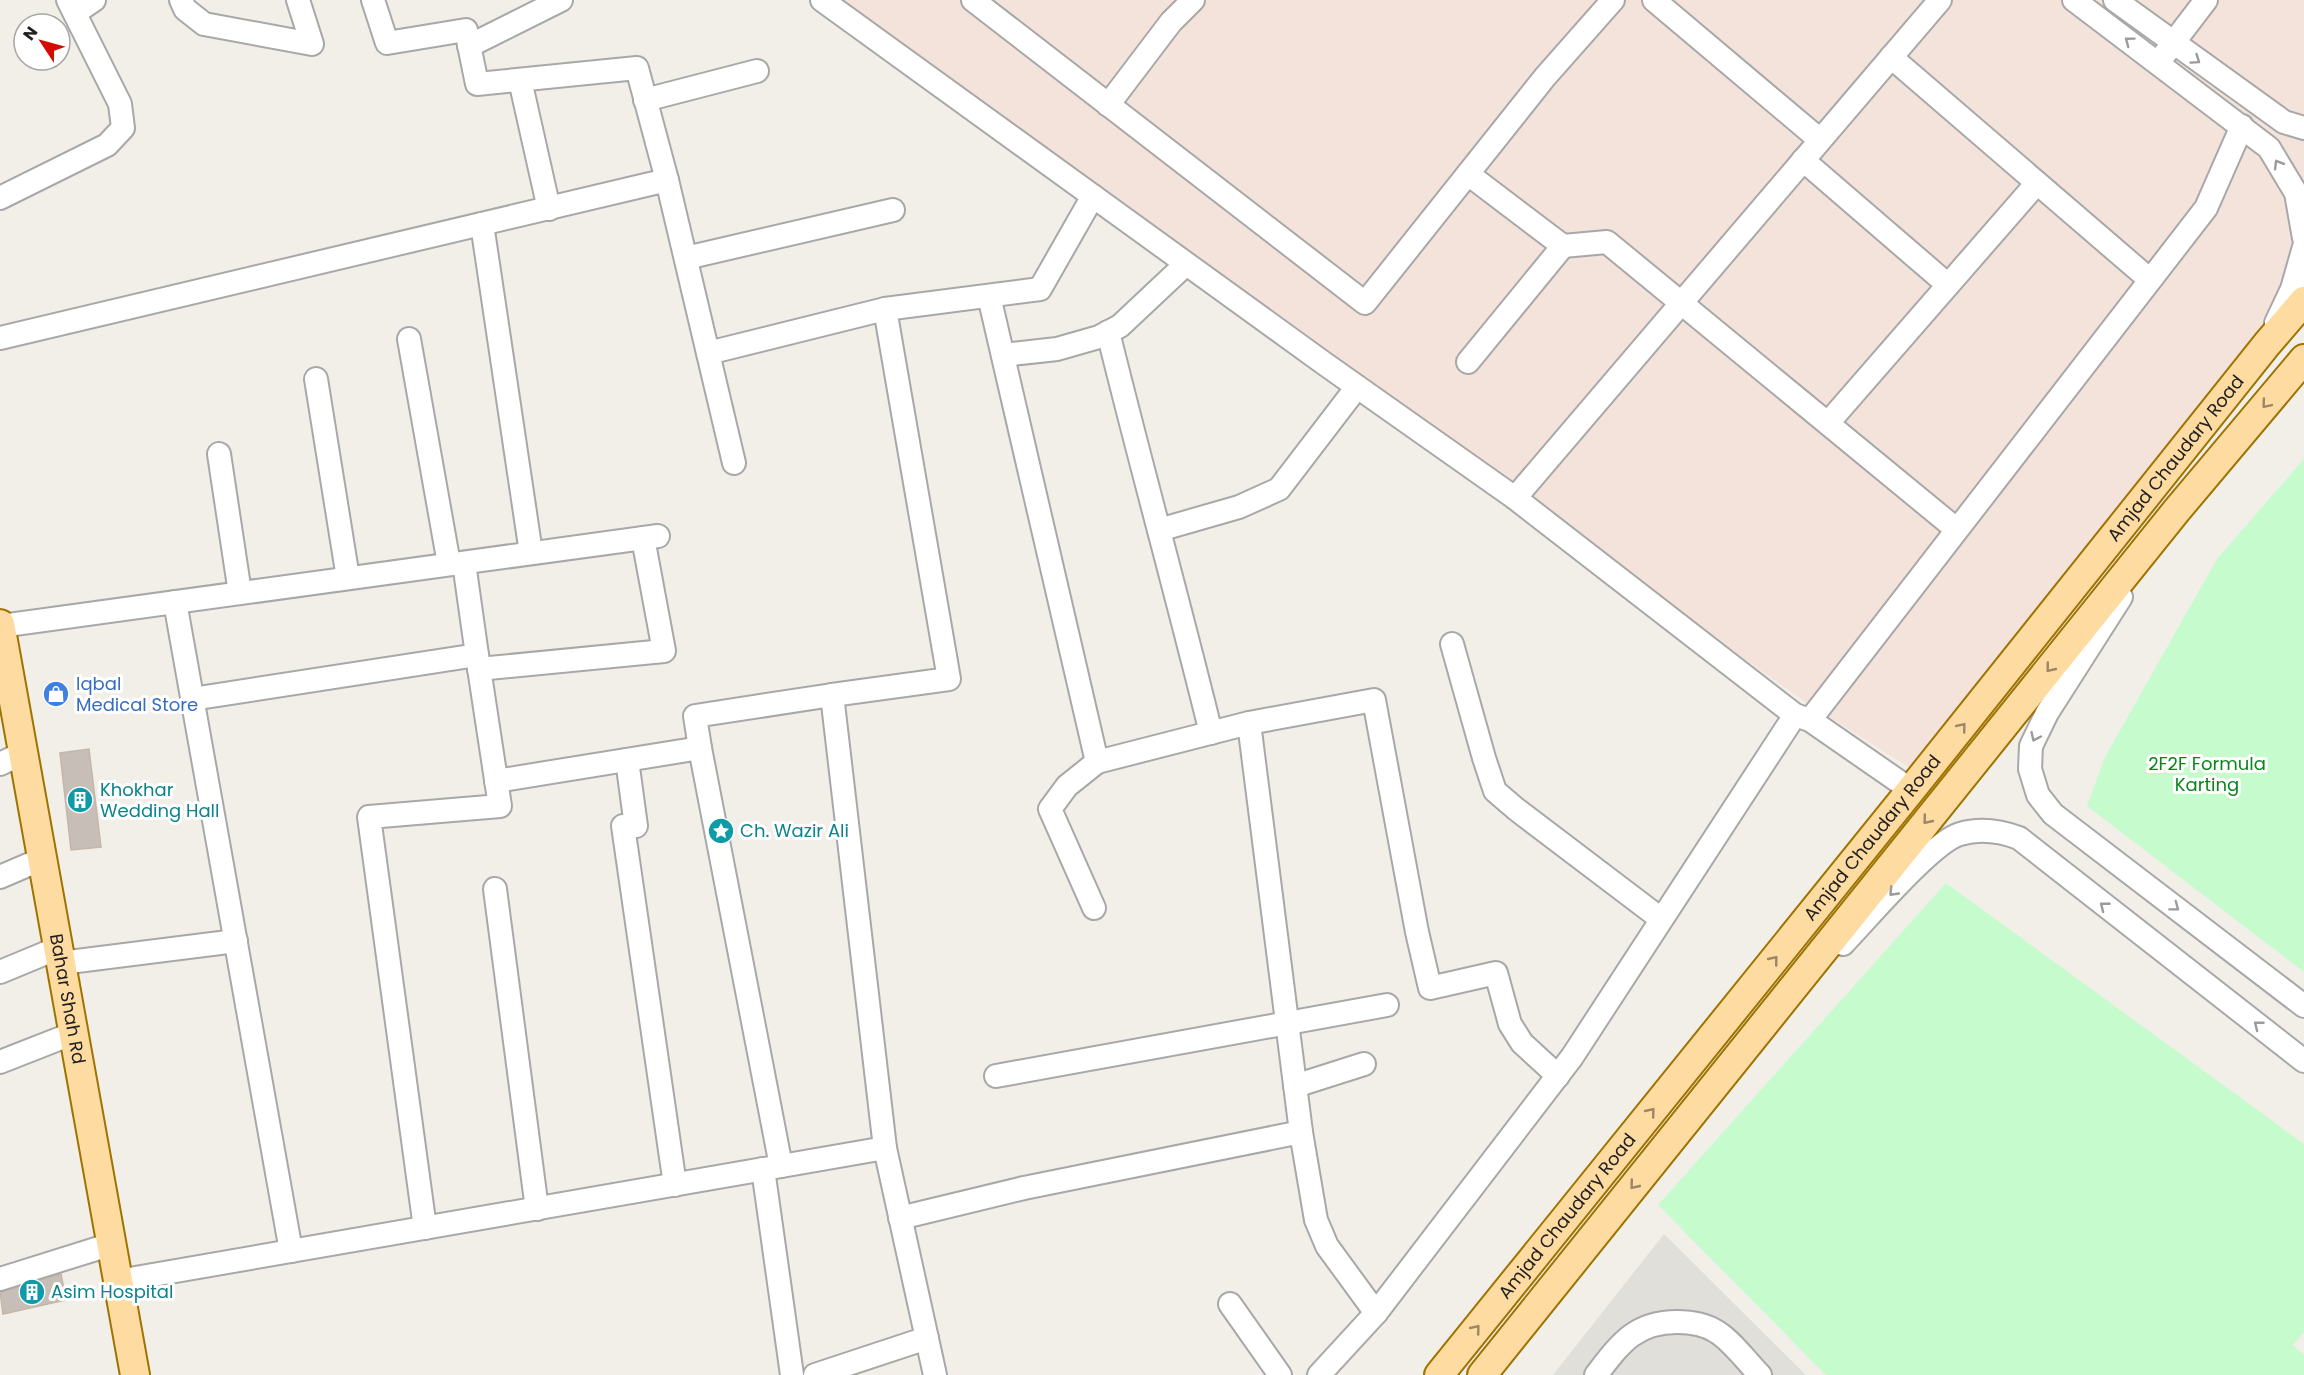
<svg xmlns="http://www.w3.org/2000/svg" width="2304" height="1375" viewBox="0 0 2304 1375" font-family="Poppins,sans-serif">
	<rect width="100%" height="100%" fill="#f2efe8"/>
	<polygon fill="#f3e3db" points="830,0 2304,0 2304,310 1921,775 1803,700 1357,387"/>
	<polygon fill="#e0dfd9" points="1664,1234 1806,1375 1553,1375"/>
	<g fill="#c5fbcd">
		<polygon points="2304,459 2304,972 2087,806 2105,757 2217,559"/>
		<polygon points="1946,883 2304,1144 2304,1332 2293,1345 2304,1355 2304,1375 1826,1375 1658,1205"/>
	</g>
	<g fill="#c7beb7" stroke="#c4b7a9" stroke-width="1.5">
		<polygon points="89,749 101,847 71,850 60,753"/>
		<polygon points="61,1274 66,1300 3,1314 0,1292"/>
	</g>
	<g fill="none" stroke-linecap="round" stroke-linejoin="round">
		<g stroke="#a8a8a8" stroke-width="26">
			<g id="minor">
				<polyline points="181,0 185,9 204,24 312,44 298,0"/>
				<polyline points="822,0 1325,364 1515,498 1795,715 1810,720 1911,790"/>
				<polyline points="973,0 1365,303 1545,77 1613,0"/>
				<polyline points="1654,0 1820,140"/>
				<polyline points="2074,0 2269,148 2296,193 2304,238"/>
				<polyline points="2115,0 2284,122 2304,128"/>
				<polyline points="75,13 94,0"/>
				<polyline points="469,46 561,0"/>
				<polyline points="2164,55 2206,0"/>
				<polyline points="1891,57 2150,280"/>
				<polyline points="520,80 549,209"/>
				<polyline points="645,100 757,71"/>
				<polyline points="1108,105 1171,22 1193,0"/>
				<polyline points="1803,160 1948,285"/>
				<polyline points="1468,174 1563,246 1607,242 1956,529"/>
				<polyline points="667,180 734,463"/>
				<polyline points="0,198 107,145 123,128 120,104 68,0"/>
				<polyline points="482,224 531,553"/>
				<polyline points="686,258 893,210"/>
				<polyline points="989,296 1097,762 1249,723"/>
				<polyline points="2276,323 2292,289 2304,247"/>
				<path d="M1108,332C1141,466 1178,599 1211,733"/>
				<polyline points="0,338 667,180 637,68 477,84 466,30 387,43 373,0"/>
				<polyline points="409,339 449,564"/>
				<polyline points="708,353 885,309 1040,289 1093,196"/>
				<polyline points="1003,355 1057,349 1099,337 1120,326 1186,264"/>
				<polyline points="1468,362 1563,246"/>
				<polyline points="316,379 348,578"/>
				<polyline points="1828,423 2037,183"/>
				<polyline points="219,454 240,593"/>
				<polyline points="1515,498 1940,0"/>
				<polyline points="1159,530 1239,507 1279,489 1357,387"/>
				<polyline points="2121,597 2047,713 2031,746 2030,769 2038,795 2053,814 2304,1006"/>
				<polyline points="175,602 291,1251"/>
				<polyline points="0,626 658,536"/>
				<polyline points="1452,644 1484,758 1495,791 1516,809 1661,919"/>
				<polyline points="479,669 664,651 643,538"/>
				<polyline points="832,695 949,679 885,309"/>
				<polyline points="192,699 477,655 464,563"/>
				<polyline points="1810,720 2206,208 2242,126"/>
				<polyline points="700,748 695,716 832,695 885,1148"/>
				<polyline points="627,760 636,826 623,826 675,1185"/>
				<polyline points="0,764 23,753"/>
				<polyline points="496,781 700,748 781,1166"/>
				<polyline points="0,877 42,859"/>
				<polyline points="495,889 537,1209"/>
				<polyline points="1094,908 1050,809 1067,786 1097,762"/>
				<path d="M1843,944C1867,919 1932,842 1960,834C1980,828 2000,831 2019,838L2304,1061"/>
				<polyline points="61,963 236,941"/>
				<polyline points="0,972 58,948"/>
				<polyline points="0,1062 74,1033"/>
				<polyline points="996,1076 1387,1005"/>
				<polyline points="1295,1086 1364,1064"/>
				<polyline points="1301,1132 1249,723 1374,700 1417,932 1430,988 1496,973 1510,1024 1522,1043 1558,1076"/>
				<polyline points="763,1169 792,1375"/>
				<polyline points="900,1218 1024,1188 1301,1132 1316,1220 1327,1246 1376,1313"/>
				<polyline points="425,1228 369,817 500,806 477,655"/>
				<polyline points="0,1279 112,1244"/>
				<polyline points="118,1281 885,1148 935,1375"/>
				<polyline points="1230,1304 1280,1375"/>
				<polyline points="815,1375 927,1338"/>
				<polyline points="1319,1375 1376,1313 1572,1057 1795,715"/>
				<path d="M1596,1375C1620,1344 1635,1322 1677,1322C1692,1322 1705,1324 1717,1332C1732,1341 1747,1362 1760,1375"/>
			</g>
		</g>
		<g stroke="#9e7300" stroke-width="32">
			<g id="major">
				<path id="s1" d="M0,624L135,1375"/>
				<path id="s2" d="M1439,1375L1911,790L2267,344L2304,301"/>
				<polyline points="1482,1375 2177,510 2304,359"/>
			</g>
		</g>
		<use href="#minor" stroke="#fff" stroke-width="22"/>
		<use href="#major" stroke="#fedba1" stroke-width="28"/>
	</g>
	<defs><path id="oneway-chevron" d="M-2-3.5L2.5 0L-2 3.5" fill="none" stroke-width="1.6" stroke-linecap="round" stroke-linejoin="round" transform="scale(1.5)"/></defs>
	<g stroke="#9b9b9b">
		<use href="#oneway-chevron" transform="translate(2129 41) rotate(-143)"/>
		<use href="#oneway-chevron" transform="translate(2196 60) rotate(35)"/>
		<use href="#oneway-chevron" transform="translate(2278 164) rotate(-121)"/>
		<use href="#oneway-chevron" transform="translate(2035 737) rotate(115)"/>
		<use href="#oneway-chevron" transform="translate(1893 892) rotate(134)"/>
		<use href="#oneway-chevron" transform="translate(2104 906) rotate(-142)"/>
		<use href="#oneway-chevron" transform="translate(2175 907) rotate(37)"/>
		<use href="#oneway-chevron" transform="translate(2258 1025) rotate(-142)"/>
	</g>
	<g stroke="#9b8767">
		<use href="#oneway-chevron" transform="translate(2266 404) rotate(130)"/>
		<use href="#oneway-chevron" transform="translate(2050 668) rotate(129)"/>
		<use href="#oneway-chevron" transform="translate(1962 727) rotate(-51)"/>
		<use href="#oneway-chevron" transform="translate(1927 820) rotate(129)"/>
		<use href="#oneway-chevron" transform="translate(1774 960) rotate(-51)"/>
		<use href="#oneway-chevron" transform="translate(1651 1112) rotate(-51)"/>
		<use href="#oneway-chevron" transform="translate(1634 1185) rotate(129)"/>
		<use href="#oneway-chevron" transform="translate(1476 1329) rotate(-51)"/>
	</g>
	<defs>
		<g id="shop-disc" transform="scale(1.35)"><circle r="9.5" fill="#3f7fe0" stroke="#fff"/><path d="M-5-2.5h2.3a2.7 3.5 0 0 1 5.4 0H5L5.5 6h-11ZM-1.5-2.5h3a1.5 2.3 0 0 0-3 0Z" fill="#fff"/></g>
		<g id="building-disc" transform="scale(1.35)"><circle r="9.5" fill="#0f9aa8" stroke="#fff"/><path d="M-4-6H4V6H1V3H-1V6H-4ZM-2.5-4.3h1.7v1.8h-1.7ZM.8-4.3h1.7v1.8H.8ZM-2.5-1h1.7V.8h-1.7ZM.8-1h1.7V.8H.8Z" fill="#fff"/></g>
		<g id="sight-disc" transform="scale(1.35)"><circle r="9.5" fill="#0f9aa8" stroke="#fff"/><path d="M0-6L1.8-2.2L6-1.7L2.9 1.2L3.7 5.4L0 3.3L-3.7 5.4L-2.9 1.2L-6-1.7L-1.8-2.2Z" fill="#fff"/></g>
	</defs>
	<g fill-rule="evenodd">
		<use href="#shop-disc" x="56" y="694"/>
		<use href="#building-disc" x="80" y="800"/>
		<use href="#sight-disc" x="721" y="831"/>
		<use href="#building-disc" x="32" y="1292"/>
	</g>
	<g text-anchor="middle" stroke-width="6" stroke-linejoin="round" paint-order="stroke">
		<g font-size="18" fill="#212121" stroke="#fff">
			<text dy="6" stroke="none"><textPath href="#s2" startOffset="1176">Amjad Chaudary Road</textPath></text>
			<text dy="6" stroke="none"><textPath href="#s2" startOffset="690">Amjad Chaudary Road</textPath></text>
			<text dy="6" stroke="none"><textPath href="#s1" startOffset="381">Bahar Shah Rd</textPath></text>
			<text dy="6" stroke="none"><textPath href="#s2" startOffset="204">Amjad Chaudary Road</textPath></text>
		</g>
		<g font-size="18" fill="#366cbe" stroke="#fff" text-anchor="start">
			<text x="76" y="690">Iqbal<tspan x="76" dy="21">Medical Store</tspan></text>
		</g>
		<g font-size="18" fill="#0a851b" stroke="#fff">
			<text x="2207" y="770">2F2F Formula<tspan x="2207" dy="21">Karting</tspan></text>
		</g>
		<g font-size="18" fill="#0d838f" stroke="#fff" text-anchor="start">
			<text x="100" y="796">Khokhar<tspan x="100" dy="21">Wedding Hall</tspan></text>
			<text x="740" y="837">Ch. Wazir Ali</text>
			<text x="51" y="1298">Asim Hospital</text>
		</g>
	</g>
	<g transform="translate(42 42) rotate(306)"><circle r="28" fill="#ffffff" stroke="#a6a6a6" stroke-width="1.5"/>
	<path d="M0-4.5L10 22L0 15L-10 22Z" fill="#d20c00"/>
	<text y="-9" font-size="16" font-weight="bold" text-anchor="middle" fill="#212121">N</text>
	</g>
</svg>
